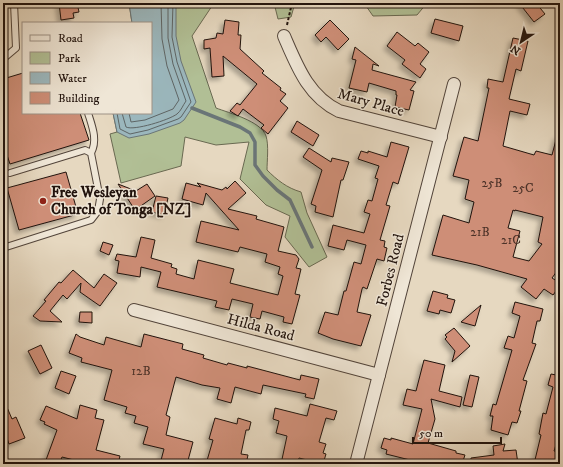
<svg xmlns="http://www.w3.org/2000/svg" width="563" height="467" viewBox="0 0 563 467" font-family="'IM FELL DW Pica',serif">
	<defs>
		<filter id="shadow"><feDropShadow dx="-3.5" dy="3.5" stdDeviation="2" flood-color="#0004"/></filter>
	</defs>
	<rect width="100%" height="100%" fill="#e6d8c0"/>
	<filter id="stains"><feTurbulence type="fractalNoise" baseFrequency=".005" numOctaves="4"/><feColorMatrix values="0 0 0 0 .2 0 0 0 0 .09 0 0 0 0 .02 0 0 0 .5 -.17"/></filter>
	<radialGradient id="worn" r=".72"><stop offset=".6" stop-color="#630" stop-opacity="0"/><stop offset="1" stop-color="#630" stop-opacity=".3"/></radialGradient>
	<g fill="#b1bf95" stroke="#696951">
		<path d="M129,3H214L192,36L216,108C229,113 261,121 266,136C269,145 267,161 267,170C277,180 287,188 301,192L307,213L327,257L309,267L285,237L290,216L266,205L240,179L249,142L216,145L185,137L181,166L121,183L110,134L117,132L113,113H151V23H132Z"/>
		<polygon points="274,3 295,3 291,17 278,19"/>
		<polygon points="364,3 427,3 417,15 373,16"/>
	</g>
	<polygon fill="#9bb7bd" stroke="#6a7577" points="129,3 177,3 176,5 176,36 181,61 196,102 184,120 180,123 149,134 129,138 117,132 113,113 151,113 151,23 132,23"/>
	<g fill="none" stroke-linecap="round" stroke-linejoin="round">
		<g stroke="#5e6565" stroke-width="1">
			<polyline points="117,113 120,129 130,134 148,130 178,119 181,117 191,102 177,62 172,37 173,3"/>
			<path d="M122,113L126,127C134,131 169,120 177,114C181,111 183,105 186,101L173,64L168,38V3"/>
			<polyline points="129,113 131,122 145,120 173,109 179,100 167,66 162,39 161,3"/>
		</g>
		<polyline stroke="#6a7577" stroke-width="3.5" points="192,108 240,127 250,133 255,142 255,165 263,176 277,190 290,200 312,247"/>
	</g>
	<g fill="#ce8e77" stroke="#21130d" fill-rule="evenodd" filter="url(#shadow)">
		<polygon points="59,3 77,3 79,12 73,13 74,18 61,20"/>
		<polygon points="519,3 536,3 545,14 534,22"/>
		<polygon points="435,19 463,26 459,41 431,33"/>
		<polygon points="225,20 239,22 238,35 241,35 240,49 264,71 262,73 281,88 280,90 286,94 280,101 288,108 268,134 261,128 264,125 243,109 238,116 230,111 237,103 240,105 257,84 223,56 224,76 212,77 210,48 204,49 204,40 216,38 217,33 223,34"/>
		<polygon points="330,20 349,39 338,50 326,37 321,42 315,35"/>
		<polygon points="397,32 415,46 418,43 429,52 420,64 426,69 420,78 402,64 405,60 387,46"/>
		<path d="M513,38L528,41L521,71L516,69L509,99L530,104L527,115L510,111L503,146L534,155L536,151L552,155L557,136H560V201L558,210L560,211V267L552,278L560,283V286L553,295L544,289L536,299L521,287L527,279L477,265L432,255L443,215L469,223L474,202L465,199L469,180L453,176L464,137L478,141L489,88H487L488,79L503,82ZM513,210L515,211V210L543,217L538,242L542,244L529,261L513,257L520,231L508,228Z"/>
		<polygon points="355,47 379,66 373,64 372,70 416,82 410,90 414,91 409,110 395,107 397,95 396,95 396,91 369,83 367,92 349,88 356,60 352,59"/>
		<polygon points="23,73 23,113 80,113 89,140 10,164 3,143 3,79"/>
		<polygon points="297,121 319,135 313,146 291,132"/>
		<polygon points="391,142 409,147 398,184 393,182 386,205 390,206 380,240 385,241 384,247 387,248 384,261 377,259 367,289 363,287 362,289 357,312 371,315 361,346 333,339 318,333 325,312 338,315 344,291 346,291 354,262 361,264 366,245 347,240 344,250 328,246 333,225 364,233 370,214 364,212 368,200 372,201 378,179 375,178 379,166 358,159 361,151 368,153 368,151 387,157"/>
		<polygon points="309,148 331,162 332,158 349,162 343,180 341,180 333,217 315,212 316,206 311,204 322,170 303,157"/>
		<polygon points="66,172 78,214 19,230 7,188"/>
		<polygon points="235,181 246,193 228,209 257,216 256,219 284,227 278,251 296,255 299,259 296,268 301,269 295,294 300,295 292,324 283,322 284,317 262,311 260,319 250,317 253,304 232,299 229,310 215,307 217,301 157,287 161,272 141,267 140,277 117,273 119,261 115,260 117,254 136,257 141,237 155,240 151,258 172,264 171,267 177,269 176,274 194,279 198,260 234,269 230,283 278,295 283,276 278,274 280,267 265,262 267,254 240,247 238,252 196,242 201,221 239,230 206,193 203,205 182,199 186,183 201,187 197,183 222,190 226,187 227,189"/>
		<polygon points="118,184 136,191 147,184 155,196 135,210"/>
		<polygon points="156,196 168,198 164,215 152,212"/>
		<polygon points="103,242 113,245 109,255 100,251"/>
		<polygon points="73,270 94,288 104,274 117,283 100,306 80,292 81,283 67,299 63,295 50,311 62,322 40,321 33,316 46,301 44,300 59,282 61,283"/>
		<polygon points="433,291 448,295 447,298 455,300 451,313 440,310 439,314 427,311"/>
		<polygon points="515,302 543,309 540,321 537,321 532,343 536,344 523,380 527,381 519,411 521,411 517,423 512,422 508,435 491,430 493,416 490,416 493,404 496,405 512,350 504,348 508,336 514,338 520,316 512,313"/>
		<polygon points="481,305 475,326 461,322"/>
		<polygon points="80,312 92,312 92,323 79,322"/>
		<polygon points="454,328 470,346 452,362 455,351 445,339 447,337 445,335"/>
		<polygon points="76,334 80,337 104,345 106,337 141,347 144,334 183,344 182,349 204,355 203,358 227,365 228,363 247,368 247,366 300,380 301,375 319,379 314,399 305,397 306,394 263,385 261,394 235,387 231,403 217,399 220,388 202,385 176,377 166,415 170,417 166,435 193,442 187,464 160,464 164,449 143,444 148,427 134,423 136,416 125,413 127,407 104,400 112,370 81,362 82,358 69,353"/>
		<polygon points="41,345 52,368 40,374 28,351"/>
		<polygon points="424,360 445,365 439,391 462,397 460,407 431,399 435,419 428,443 456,451 456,453 465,455 462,464 426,464 386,454 387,450 381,448 384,438 391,440 391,438 413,444 422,409 403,405 407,389 416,391"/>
		<polygon points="61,371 76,376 69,394 55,388"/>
		<polygon points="557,372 560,373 560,432 554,451 560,452 560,464 534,464 541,435 539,434 543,413 546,414 553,387 548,385 551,374 556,375"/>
		<polygon points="470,375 479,377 472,407 463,405"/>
		<polygon points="3,398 12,419 16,417 25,438 9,444 7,438 3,440"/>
		<polygon points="310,404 337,411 334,420 326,418 319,442 326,444 323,453 326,454 323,464 299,458 297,464 281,464 287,436 276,433 279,421 273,419 275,408 307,416"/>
		<polygon points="80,405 97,410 95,418 104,420 96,450 120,456 118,464 78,464 78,461 62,457 59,464 46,460 57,430 44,424 45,422 40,420 46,406 77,419"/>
		<polygon points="215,418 237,424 238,418 251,422 249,430 246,430 241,454 248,455 246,464 206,464 213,440 209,439"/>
		<polygon points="505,444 503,451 516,450 518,464 471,464 471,458 494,455 493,446"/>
	</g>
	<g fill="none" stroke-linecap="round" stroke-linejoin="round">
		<g stroke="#52443a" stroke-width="8">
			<g id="service">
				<polyline points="3,59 16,48 14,3"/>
				<path d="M88,113C92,126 98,140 91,153"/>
				<polyline points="3,248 91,220 98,211 100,199 91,153 85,150 10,173"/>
			</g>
		</g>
		<g stroke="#52443a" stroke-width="14">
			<g id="minor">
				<path d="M284,36C297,66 308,96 339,111L441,137"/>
				<polyline points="134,310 379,375"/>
				<polyline points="356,464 454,84"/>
			</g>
		</g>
		<polyline stroke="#21130d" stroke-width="2" stroke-dasharray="3 2" stroke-linecap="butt" points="287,25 292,3"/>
		<use href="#service" stroke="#efe6d6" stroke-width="6"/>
		<use href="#minor" stroke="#efe6d6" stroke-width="12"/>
	</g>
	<circle fill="#8f2418" stroke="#efe6d6" stroke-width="1.5" cx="43" cy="201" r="4"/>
	<g text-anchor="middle" stroke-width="3" stroke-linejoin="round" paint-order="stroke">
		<g font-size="13" fill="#4c3228">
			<text x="492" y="187">25B</text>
			<text x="523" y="192">25C</text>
			<text x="480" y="236">21B</text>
			<text x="511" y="244">21C</text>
			<text x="141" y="375">12B</text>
		</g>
		<g font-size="15" fill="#21130d" stroke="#efe6d6">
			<text transform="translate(371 102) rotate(16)" y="5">Mary Place</text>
			<text transform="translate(390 270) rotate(-76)" y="5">Forbes Road</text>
			<text transform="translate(261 327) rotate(15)" y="5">Hilda Road</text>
		</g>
		<g font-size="15" font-weight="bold" fill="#21130d" stroke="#efe6d6" text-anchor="start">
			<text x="51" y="197">Free Wesleyan<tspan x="51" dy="17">Church of Tonga [NZ]</tspan></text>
		</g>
	</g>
	<rect width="563" height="467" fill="none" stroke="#e6d8c0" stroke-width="16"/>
	<rect x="4" y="4" width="555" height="459" fill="none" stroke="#21130d" stroke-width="2"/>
	<rect x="8" y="8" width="547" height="451" fill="none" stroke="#21130d"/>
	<rect x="22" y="22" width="130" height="92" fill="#efe6d6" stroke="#9d9286"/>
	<rect x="30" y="35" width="20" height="6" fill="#efe6d6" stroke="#9d9286"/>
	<text x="58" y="42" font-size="12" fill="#21130d">Road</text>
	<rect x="30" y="52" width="20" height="12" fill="#b1bf95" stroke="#9d9286"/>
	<text x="58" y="62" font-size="12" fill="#21130d">Park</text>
	<rect x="30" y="72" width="20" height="12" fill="#9bb7bd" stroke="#9d9286"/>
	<text x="58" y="82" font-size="12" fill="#21130d">Water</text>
	<rect x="30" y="92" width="20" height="12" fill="#ce8e77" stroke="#9d9286"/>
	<text x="58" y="102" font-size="12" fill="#21130d">Building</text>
	<g transform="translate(521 42) rotate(215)" stroke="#efe6d6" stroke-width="3" paint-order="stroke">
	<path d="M0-3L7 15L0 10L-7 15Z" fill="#21130d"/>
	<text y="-6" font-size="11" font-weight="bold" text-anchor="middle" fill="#21130d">N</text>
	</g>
	<path d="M413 437v6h88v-6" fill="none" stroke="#21130d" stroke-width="2"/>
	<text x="419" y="437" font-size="12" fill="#21130d" stroke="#efe6d6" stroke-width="3" paint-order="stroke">50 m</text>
	<rect width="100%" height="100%" filter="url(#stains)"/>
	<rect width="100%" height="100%" fill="url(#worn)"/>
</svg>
